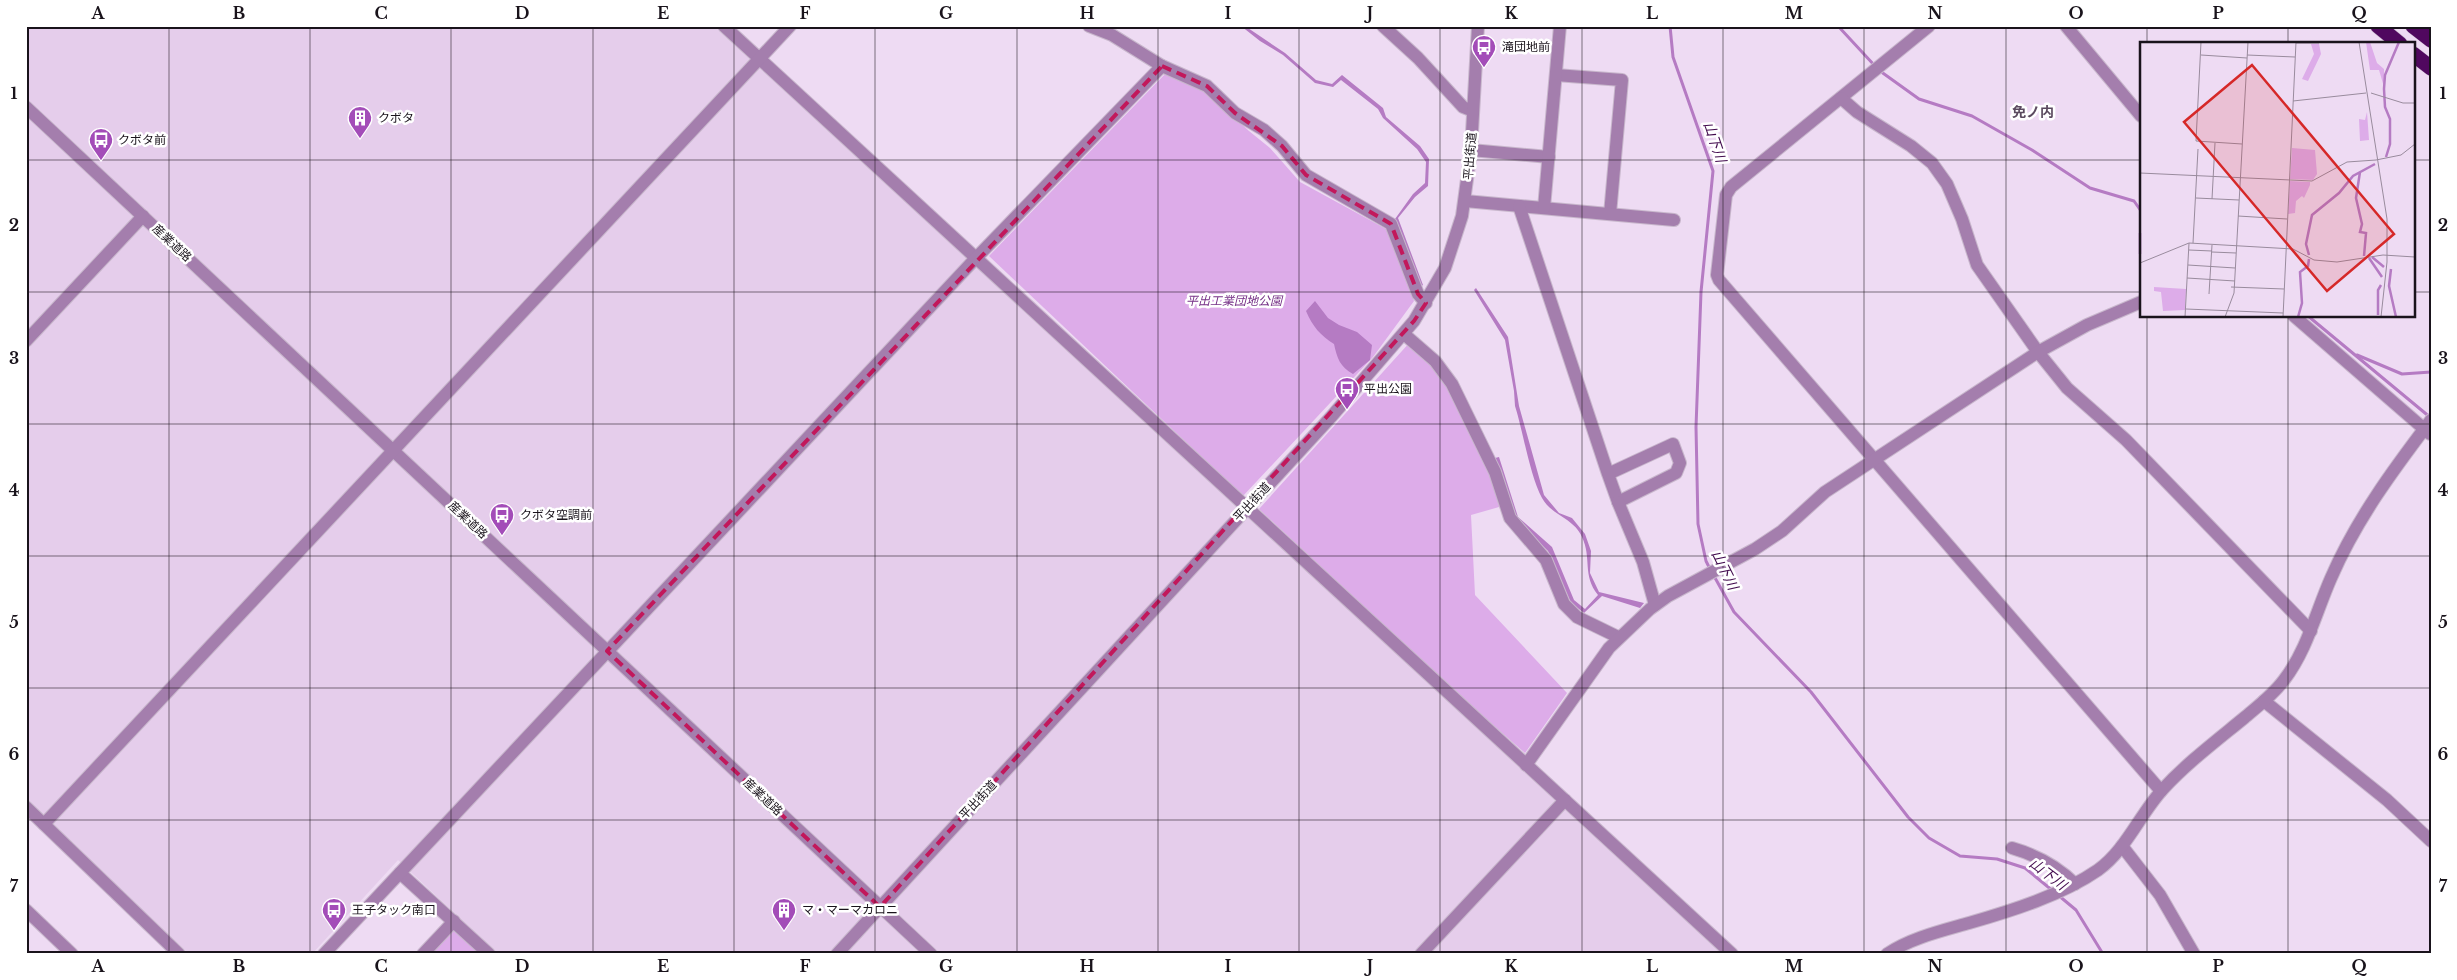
<svg xmlns="http://www.w3.org/2000/svg" width="2457" height="980" viewBox="0 0 2457 980" font-family="'Libre Baskerville','Noto Sans JP',serif">
	<rect width="100%" height="100%" fill="#eedbf3"/>
	<polygon fill="#e5cdeb" points="26,26 714,26 1724,954 498,954 398,860 312,954 189,954 26,801"/>
	<g fill="#ddace9">
		<polygon points="1166,73 1208,93 1249,131 1270,148 1300,182 1388,230 1414,301 1373,357 1243,496 989,256"/>
		<polygon points="1411,341 1435,361 1506,505 1471,515 1475,595 1567,693 1525,753 1436,675 1259,509"/>
		<polygon points="452,927 480,954 427,954"/>
	</g>
	<g fill="#b57bc3">
		<polygon points="1241,26 1245,26 1285,53 1316,80 1332,84 1342,75 1383,108 1386,117 1420,146 1429,159 1428,186 1415,197 1398,218 1423,285 1420,287 1395,219 1413,194 1425,183 1426,162 1417,149 1383,118 1378,109 1341,80 1333,87 1315,83 1283,55 1260,41"/>
		<path d="M1476,288L1508,337L1519,406L1544,495L1559,513L1572,518L1585,534L1591,551L1590,573L1599,592L1644,603L1640,608L1602,596L1584,613L1571,603L1548,551L1514,519L1495,458L1499,457L1518,517L1552,547L1574,600L1585,609L1598,595C1582,575 1592,558 1582,537C1574,518 1552,516 1542,498C1530,476 1523,431 1515,406L1514,391L1505,340L1474,290Z"/>
		<path d="M1315,301L1328,318L1339,325L1357,332L1372,345L1370,360L1353,374C1340,367 1337,358 1334,344C1320,335 1313,327 1306,311Z"/>
	</g>
	<g fill="none" stroke-linecap="round" stroke-linejoin="round">
		<g stroke="#b57bc3" stroke-width="3">
			<polyline points="1670,26 1673,57 1713,171 1701,292 1696,427 1698,524 1706,561 1711,571"/>
			<polyline points="1838,26 1875,66"/>
			<polyline points="1880,71 1919,99 1972,116 2032,150 2090,188 2134,201 2141,211"/>
			<polyline points="2308,316 2431,418"/>
			<polyline points="2357,355 2402,374 2431,372"/>
			<polyline points="1714,576 1734,612 1811,692 1908,817 1929,838 1960,856 1997,859 2025,868 2053,891"/>
			<polyline points="2058,895 2076,910 2103,954"/>
		</g>
		<g stroke="#c8b7cc" stroke-width="14">
			<g id="minor">
				<path d="M724,26C1058,337 1396,644 1732,954"/>
				<polyline points="1089,26 1112,35 1162,66 1207,86 1235,113 1264,130 1282,146 1306,175 1391,224 1418,294 1426,303"/>
				<polyline points="1383,26 1418,58 1463,107 1473,111"/>
				<polyline points="1929,26 1731,187 1726,195 1717,275 1719,280 2161,791"/>
				<polyline points="2066,26 2141,116"/>
				<polyline points="1556,75 1622,80 1610,214"/>
				<polyline points="1841,98 1857,112 1911,146 1932,163 1947,184 1962,219 1977,265 2038,352 2067,388 2126,440 2311,631"/>
				<polyline points="26,107 931,954"/>
				<polyline points="1471,150 1549,157"/>
				<polyline points="1465,201 1674,220"/>
				<polyline points="1519,206 1608,474 1618,502 1676,473 1680,463 1673,444 1608,474"/>
				<polyline points="1544,208 1560,26"/>
				<polyline points="2294,316 2430,434"/>
				<polyline points="1404,334 1435,361 1452,384 1495,472 1510,518 1546,560 1564,604 1577,617 1618,637"/>
				<polyline points="26,341 143,216"/>
				<polyline points="1618,502 1643,562 1655,605"/>
				<polyline points="2264,701 2387,800 2431,841"/>
				<polyline points="1526,765 1609,648 1650,609 1668,596 1755,549 1782,531 1825,492 2038,352 2087,325 2141,302"/>
				<polyline points="26,807 179,954"/>
				<polyline points="44,824 790,26"/>
				<polyline points="2122,846 2160,895 2194,954"/>
				<path d="M2012,848C2036,855 2057,866 2075,884"/>
				<polyline points="400,873 489,954"/>
				<polyline points="26,910 72,954"/>
				<polyline points="324,954 976,258 1162,66"/>
				<polyline points="423,954 454,921"/>
				<polyline points="837,954 1331,417 1414,321 1445,268 1462,216 1471,150 1478,26"/>
				<polyline points="1421,954 1565,800"/>
				<path d="M1887,954C1911,938 1941,931 1969,923C2011,911 2062,895 2098,870C2126,850 2140,814 2163,789C2187,763 2216,741 2244,718C2258,706 2273,695 2284,680C2307,650 2316,612 2331,578C2356,520 2393,470 2431,420"/>
			</g>
		</g>
		<g stroke="#c8b7cc" stroke-width="16">
			<g id="highway">
				<polyline points="2378,26 2400,44"/>
				<polyline points="2413,26 2431,40"/>
				<polyline points="2413,54 2431,68"/>
			</g>
		</g>
		<use href="#minor" stroke="#a47ead" stroke-width="12"/>
		<use href="#highway" stroke="#50085f" stroke-width="15"/>
	</g>
	<path fill="none" stroke="#c2185b" stroke-width="4" stroke-dasharray="10 6" stroke-linejoin="round" d="M1162,66L1207,86L1235,113L1282,146L1306,175L1391,224L1418,294L1426,303L1414,321L880,907L607,651Z"/>
	<path fill="none" stroke="#19131b" stroke-width="1" stroke-opacity="0.55" d="M169,26V954M310,26V954M451,26V954M593,26V954M734,26V954M875,26V954M1017,26V954M1158,26V954M1299,26V954M1440,26V954M1582,26V954M1723,26V954M1864,26V954M2006,26V954M2147,26V44M2288,26V44M26,160H2141M2413,160H2431M26,292H2141M2413,292H2431M2147,316V954M2288,316V954M26,424H2431M26,556H2431M26,688H2431M26,820H2431"/>
	<defs>
		<g id="bus-pin" transform="scale(1.25)"><path d="M0 17L-7.5 6A9.5 9.5 0 1 1 7.5 6Z" fill="#a34cb8" stroke="#fff"/><path d="M-5-6H5V4H4V6H2V4H-2V6H-4V4H-5ZM-3.5-4V0h7V-4ZM-3.5 1.2v1.5H-2V1.2ZM2 1.2v1.5H3.5V1.2Z" fill="#fff"/></g>
		<g id="building-pin" transform="scale(1.25)"><path d="M0 17L-7.5 6A9.5 9.5 0 1 1 7.5 6Z" fill="#a34cb8" stroke="#fff"/><path d="M-4-6H4V6H1V3H-1V6H-4ZM-2.5-4.3h1.7v1.8h-1.7ZM.8-4.3h1.7v1.8H.8ZM-2.5-1h1.7V.8h-1.7ZM.8-1h1.7V.8H.8Z" fill="#fff"/></g>
	</defs>
	<g fill-rule="evenodd">
		<use href="#bus-pin" x="1484" y="47"/>
		<use href="#building-pin" x="360" y="118"/>
		<use href="#bus-pin" x="101" y="140"/>
		<use href="#bus-pin" x="1347" y="389"/>
		<use href="#bus-pin" x="502" y="515"/>
		<use href="#bus-pin" x="334" y="910"/>
		<use href="#building-pin" x="784" y="910"/>
	</g>
	<g text-anchor="middle" stroke-width="5" stroke-linejoin="round" paint-order="stroke">
		<g font-size="12" fill="#19131b" stroke="#fff" text-anchor="start">
			<text x="1502" y="51">滝団地前</text>
			<text x="378" y="122">クボタ</text>
			<text x="118" y="144">クボタ前</text>
			<text x="1364" y="393">平出公園</text>
			<text x="520" y="519">クボタ空調前</text>
			<text x="352" y="914">王子タック南口</text>
			<text x="802" y="914">マ・マーマカロニ</text>
		</g>
		<g font-size="12" fill="#19131b" stroke="#fff">
			<text transform="translate(1470 156) rotate(-85)" y="4">平出街道</text>
			<text transform="translate(172 243) rotate(43)" y="4">産業道路</text>
			<text transform="translate(1252 502) rotate(-47)" y="4">平出街道</text>
			<text transform="translate(468 520) rotate(43)" y="4">産業道路</text>
			<text transform="translate(763 797) rotate(43)" y="4">産業道路</text>
			<text transform="translate(978 800) rotate(-47)" y="4">平出街道</text>
		</g>
		<g font-size="12" font-style="italic" fill="#752f86" stroke="#fff">
			<text x="1234" y="305">平出工業団地公園</text>
		</g>
		<g font-size="14" font-weight="bold" fill="#5b4a5f" stroke="#fff">
			<text x="2033" y="117">免ノ内</text>
		</g>
		<g font-size="14" font-style="italic" fill="#41094d" stroke="#fff">
			<text transform="translate(1715 142) rotate(71)" y="5">山下川</text>
			<text transform="translate(1725 570) rotate(64)" y="5">山下川</text>
			<text transform="translate(2048 874) rotate(37)" y="5">山下川</text>
		</g>
	</g>
	<g transform="translate(2140 42)">
		<rect width="275" height="275" fill="#eedbf3"/>
		<path d="M226,0H230L237,21L244,27V45L239,28H230ZM171,2H179L181,12L168,39L162,37L174,12ZM227,70L229,98L220,99L219,77L225,78ZM152,106L175,108L177,132L173,138L150,137ZM150,139L170,140V143L164,156L162,154L156,159L155,171L148,172ZM14,245L46,247L45,268L23,269L21,250L14,249Z" fill="#ddace9"/>
		<path fill="none" stroke="#b57bc3" stroke-width="2.5" d="M246,115L250,102V77L245,65L244,47L245,33L259,0M220,130L216,156L222,182L220,190L226,191L224,214M0,191V212M169,213L166,202L172,173L199,151L213,134L235,122M232,215L244,225M229,216L242,235M251,227L249,244L256,275M238,273V248L241,243M158,275L162,261L160,230L168,224L169,217"/>
		<path fill="none" stroke="#998b9d" stroke-width="1" d="M61,0L56,99L102,102M219,0L247,177V220L241,275M156,1H179M61,13L107,16M107,13L155,15M231,51L263,61H275M153,59L226,51M236,118L261,113L275,102M0,131L172,139L207,120L236,118M56,156L99,158M72,157L75,101M98,174L147,177M53,201L58,107M49,208L72,209M72,210L96,211M0,221L49,201L153,207L174,218L197,220L243,213L275,215M48,223L95,226M47,236L95,239M91,245L144,247M69,252L72,203M46,267L143,271M45,275L49,201M85,275L94,251L108,0M143,275L156,0"/>
		<path fill="#d62828" fill-opacity="0.15" stroke="#d62828" stroke-width="2.5" d="M112,23L254,192L187,249L44,80Z"/>
		<rect width="275" height="275" fill="none" stroke="#19131b" stroke-width="2.5"/>
	</g>
	<rect width="2457" height="980" fill="none" stroke="#ffffff" stroke-width="55"/>
	<rect x="28" y="28" width="2402" height="924" fill="none" stroke="#19131b" stroke-width="2"/>
	<g font-size="16" text-anchor="middle" font-weight="bold" fill="#19131b">
		<text x="98" y="19">A</text>
		<text x="239" y="19">B</text>
		<text x="381" y="19">C</text>
		<text x="522" y="19">D</text>
		<text x="663" y="19">E</text>
		<text x="805" y="19">F</text>
		<text x="946" y="19">G</text>
		<text x="1087" y="19">H</text>
		<text x="1228" y="19">I</text>
		<text x="1370" y="19">J</text>
		<text x="1511" y="19">K</text>
		<text x="1652" y="19">L</text>
		<text x="1794" y="19">M</text>
		<text x="1935" y="19">N</text>
		<text x="2076" y="19">O</text>
		<text x="2218" y="19">P</text>
		<text x="2359" y="19">Q</text>
		<text x="14" y="99">1</text>
		<text x="2443" y="99">1</text>
		<text x="14" y="231">2</text>
		<text x="2443" y="231">2</text>
		<text x="14" y="364">3</text>
		<text x="2443" y="364">3</text>
		<text x="14" y="496">4</text>
		<text x="2443" y="496">4</text>
		<text x="14" y="628">5</text>
		<text x="2443" y="628">5</text>
		<text x="14" y="760">6</text>
		<text x="2443" y="760">6</text>
		<text x="14" y="892">7</text>
		<text x="2443" y="892">7</text>
		<text x="98" y="972">A</text>
		<text x="239" y="972">B</text>
		<text x="381" y="972">C</text>
		<text x="522" y="972">D</text>
		<text x="663" y="972">E</text>
		<text x="805" y="972">F</text>
		<text x="946" y="972">G</text>
		<text x="1087" y="972">H</text>
		<text x="1228" y="972">I</text>
		<text x="1370" y="972">J</text>
		<text x="1511" y="972">K</text>
		<text x="1652" y="972">L</text>
		<text x="1794" y="972">M</text>
		<text x="1935" y="972">N</text>
		<text x="2076" y="972">O</text>
		<text x="2218" y="972">P</text>
		<text x="2359" y="972">Q</text>
	</g>
</svg>
